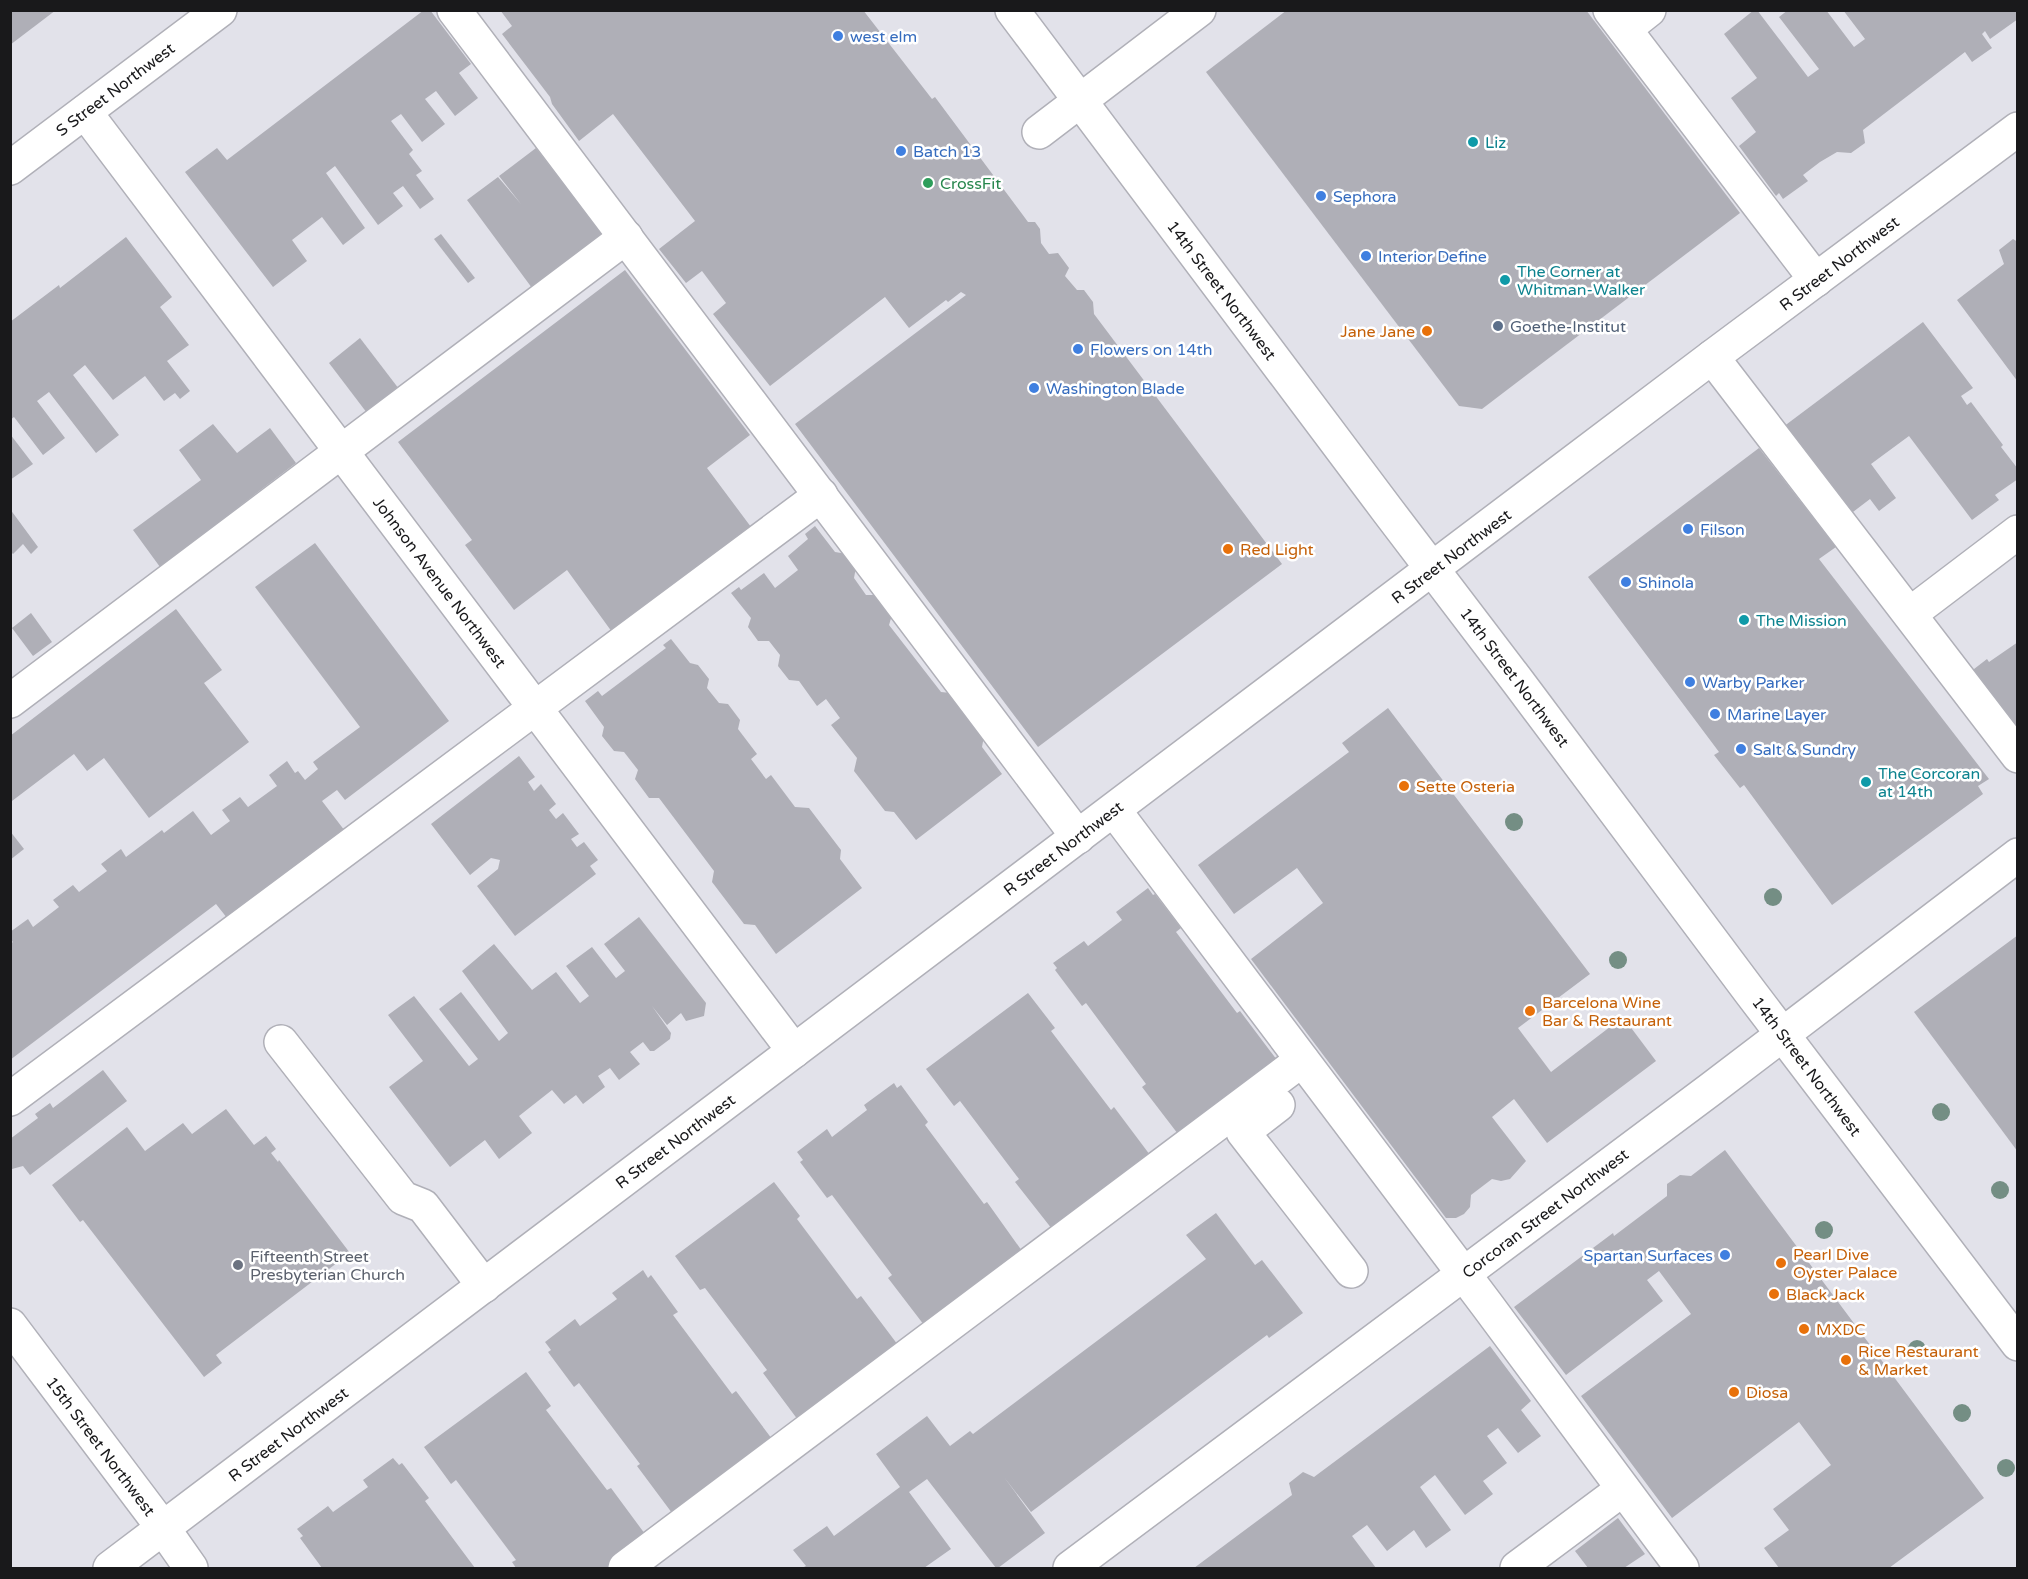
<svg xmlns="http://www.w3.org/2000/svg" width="2028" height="1579" viewBox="0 0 2028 1579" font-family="'Varela Round',sans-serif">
	<rect width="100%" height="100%" fill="#e2e2ea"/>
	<g fill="#afafb7">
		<polygon points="10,10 56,10 10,45"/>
		<polygon points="424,10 430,10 471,64 459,73 478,98 455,116 436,91 425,99 445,124 422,142 401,114 391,121 413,150 409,154 422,171 416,175 434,199 420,209 403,186 393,193 403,206 378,225 335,166 326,173 365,228 343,245 322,217 292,240 307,261 273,287 185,172 217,148 227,160"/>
		<polygon points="500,10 863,10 932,99 935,97 1028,222 1035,222 1040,229 1041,243 1049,254 1058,253 1069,268 1065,276 1077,290 1084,290 1093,302 1094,314 1282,564 1038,747 795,424 966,295 961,292 948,302 946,300 909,328 885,297 770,386 713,314 726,303 702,271 686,283 659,249 695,221 613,114 579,141 552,104 550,97 502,34 512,26"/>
		<polygon points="1287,10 1586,10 1740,213 1482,409 1459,406 1206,72"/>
		<polygon points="1754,10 1757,10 1808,77 1819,69 1779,17 1788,10 1826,10 1854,47 1865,39 1843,10 2018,10 2018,19 1990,39 1985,31 1982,34 1992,48 1972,62 1965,52 1863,130 1865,143 1851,153 1837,152 1820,162 1803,175 1808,181 1783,199 1779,193 1776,196 1739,146 1756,132 1731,98 1757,78 1724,34"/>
		<polygon points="536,148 602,234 532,288 467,200 498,177 521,204 499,176"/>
		<polygon points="441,234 475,278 468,283 434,239"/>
		<polygon points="126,237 172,297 160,307 189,345 167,361 190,391 180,399 175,393 164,401 145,376 113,400 85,365 73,375 119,435 96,453 49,392 37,401 65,438 43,455 14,417 10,420 10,322 59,285 60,288"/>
		<polygon points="2013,239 2018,242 2018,382 1957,300 2004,264 1999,250"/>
		<polygon points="625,270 750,435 707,468 751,527 612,632 567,570 514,610 465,545 472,540 398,442"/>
		<polygon points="1923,322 1973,388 1961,396 1967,405 1971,402 2003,445 2001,447 2018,469 2018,479 1995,495 1999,500 1972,520 1909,436 1871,464 1896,498 1879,511 1870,499 1849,515 1783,427"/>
		<polygon points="360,338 399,389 367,413 329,363"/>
		<polygon points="213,424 237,453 270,428 296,463 160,567 133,530 201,480 179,450"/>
		<polygon points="10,434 33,464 10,480"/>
		<polygon points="1759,448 1836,547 1819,559 1989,779 1978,786 1983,794 1832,905 1744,785 1740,788 1714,755 1719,752 1588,577"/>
		<polygon points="10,509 38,547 31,554 23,544 13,554 10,551"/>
		<polygon points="815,526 835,552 847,554 856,567 854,578 866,595 876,595 892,615 889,625 941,692 951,693 984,736 982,747 1002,774 916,840 894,812 885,811 854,771 857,758 831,725 840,718 826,699 817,706 799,681 789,680 778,666 780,655 769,641 758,641 748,627 751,618 731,593 739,587 741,590 764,573 775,588 798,570 788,556 808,539 805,534"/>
		<polygon points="315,543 449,721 345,800 337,790 322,801 348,835 231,923 216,904 10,1060 10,944 13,942 10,939 10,932 28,919 33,927 59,907 53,900 73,885 79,892 107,871 101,864 121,849 126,857 162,830 164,833 193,811 211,835 230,821 222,810 240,797 248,807 277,786 269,775 287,761 295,773 298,771 305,780 318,769 313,762 360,727 255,587"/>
		<polygon points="176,609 222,670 204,683 249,742 149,818 104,758 87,771 74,754 12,801 10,799 10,736"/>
		<polygon points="31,613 52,642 33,656 12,628"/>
		<polygon points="671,639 690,663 698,665 709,679 707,688 719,703 728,704 740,720 738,729 757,754 751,759 766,779 771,775 795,807 809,808 841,850 840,859 862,888 776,954 755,925 744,924 712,882 714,871 659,798 649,798 635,779 638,770 624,752 614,751 602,736 604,727 585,701 598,691 602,696 666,648 663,645"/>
		<polygon points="2018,642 2018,746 1965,676 1987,659 1989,662"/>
		<polygon points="1388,708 1590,974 1518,1028 1551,1072 1623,1017 1656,1061 1547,1143 1514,1099 1492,1117 1526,1161 1510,1179 1501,1181 1492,1179 1471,1195 1470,1207 1464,1214 1456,1218 1446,1218 1251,959 1323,903 1297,868 1234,914 1198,865 1349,752 1342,743"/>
		<polygon points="519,756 535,777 528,782 534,791 541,784 556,804 549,810 556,819 563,813 579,834 571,839 577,847 584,842 598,860 590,866 596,874 515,936 477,886 498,869 500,860 491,858 470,875 431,824"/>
		<polygon points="10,831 24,849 10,860"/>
		<polygon points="1148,888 1153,895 1155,894 1181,928 1176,932 1237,1013 1240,1011 1277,1060 1178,1134 1142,1087 1146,1084 1086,1003 1082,1006 1055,970 1057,968 1053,963 1084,941 1088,946 1122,920 1116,912"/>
		<polygon points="639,917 706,1003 704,1016 686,1021 681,1013 667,1025 652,1006 671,1033 670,1039 654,1051 650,1051 643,1042 630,1052 640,1064 619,1080 610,1068 598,1076 605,1087 583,1104 576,1095 564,1104 552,1090 519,1116 532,1133 499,1159 485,1140 450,1167 389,1087 423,1061 388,1015 414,996 469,1066 478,1059 439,1009 461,992 499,1041 508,1033 462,971 494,944 532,990 556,972 580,1003 589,996 566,966 592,947 616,978 625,971 604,944"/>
		<polygon points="2018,935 2018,1152 1914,1012"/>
		<polygon points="1028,993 1055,1028 1051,1031 1111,1110 1114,1107 1150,1155 1052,1229 1015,1182 1019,1179 960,1101 954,1106 926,1069"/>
		<polygon points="103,1070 127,1101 30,1175 23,1166 12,1169 10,1139 38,1118 35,1114 50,1103 53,1108"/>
		<polygon points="894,1083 897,1088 901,1085 928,1122 925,1125 984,1204 987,1202 1022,1251 924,1325 888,1278 892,1275 832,1195 827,1198 800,1162 803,1160 797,1152 827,1129 832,1137 867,1110 864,1105"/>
		<polygon points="226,1109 254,1145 266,1136 276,1149 271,1153 278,1162 279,1160 350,1253 216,1355 222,1363 204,1377 83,1220 80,1222 52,1185 127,1127 145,1151 183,1123 192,1134"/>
		<polygon points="1725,1150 1984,1498 1889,1568 1779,1568 1764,1548 1789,1530 1773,1509 1831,1465 1799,1422 1672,1518 1581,1396 1691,1314 1659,1271 1647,1280 1663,1301 1566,1375 1514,1307 1613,1233 1614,1236 1667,1196 1667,1184 1680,1175 1691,1176"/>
		<polygon points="774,1182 800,1216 797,1219 857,1299 861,1296 898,1345 798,1420 763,1373 767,1370 705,1288 700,1290 675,1256"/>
		<polygon points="1216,1213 1255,1265 1262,1260 1303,1313 1269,1338 1267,1335 1232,1361 1031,1512 1004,1477 1045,1533 998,1568 996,1568 927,1479 909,1492 951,1549 924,1568 802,1568 806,1566 793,1550 827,1526 834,1536 900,1487 876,1454 927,1416 950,1446 970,1431 973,1434 1206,1259 1186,1235"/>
		<polygon points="643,1270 648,1278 651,1275 678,1312 673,1315 732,1394 736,1391 772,1439 672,1513 637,1466 640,1464 579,1383 574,1387 548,1352 551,1350 545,1342 575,1319 580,1326 617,1299 612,1293"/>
		<polygon points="1490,1346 1531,1401 1521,1410 1541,1436 1518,1453 1498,1428 1487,1436 1507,1463 1483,1481 1493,1494 1465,1515 1435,1475 1420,1487 1451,1530 1426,1548 1414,1530 1387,1551 1367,1525 1352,1536 1376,1568 1194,1568 1292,1495 1289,1483 1303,1472 1314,1477"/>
		<polygon points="526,1372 551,1406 546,1410 607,1490 611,1488 645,1534 612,1568 606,1568 604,1567 602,1568 516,1568 512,1562 516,1560 456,1480 451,1484 424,1447"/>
		<polygon points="393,1458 399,1465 402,1463 429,1498 425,1501 475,1568 322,1568 300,1538 303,1536 297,1529 328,1506 333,1512 368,1487 363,1480"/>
		<polygon points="1618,1518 1645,1554 1624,1568 1588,1568 1575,1551"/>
	</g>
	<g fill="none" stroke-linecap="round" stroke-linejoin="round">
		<g stroke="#b0b0b8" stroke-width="36">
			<g id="minor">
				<polyline points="454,10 1078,837"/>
				<polyline points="1610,10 1816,280"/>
				<polyline points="1625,29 1649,10"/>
				<polyline points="85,112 794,1051"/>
				<polyline points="1039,132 1199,10"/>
				<polyline points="10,168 220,10"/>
				<polyline points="1712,357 2018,756"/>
				<polyline points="1910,614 2018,532"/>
				<polyline points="10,701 626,237"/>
				<polyline points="1114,810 1487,1305 1682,1568"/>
				<polyline points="281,1042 403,1198 423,1206 484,1286"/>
				<polyline points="10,1099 821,495"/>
				<polyline points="1278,1105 1243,1132 1351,1271"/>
				<polyline points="625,1568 1302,1060"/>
				<polyline points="1070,1568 1711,1089 2018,855"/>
				<polyline points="1517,1568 1623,1489"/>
			</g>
		</g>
		<g stroke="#b0b0b8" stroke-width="36">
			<g id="major">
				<polyline points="1012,10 1388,511 1519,683 1751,993 2018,1344"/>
				<polyline points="10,1325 163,1528 191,1568"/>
				<polyline points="110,1568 1712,357 2018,129"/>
			</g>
		</g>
		<use href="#minor" stroke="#fff" stroke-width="33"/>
		<use href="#major" stroke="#fff" stroke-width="33"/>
	</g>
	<g fill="#748e84">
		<circle cx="1514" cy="822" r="9"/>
		<circle cx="1773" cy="897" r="9"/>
		<circle cx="1618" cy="960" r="9"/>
		<circle cx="1941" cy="1112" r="9"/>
		<circle cx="2000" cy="1190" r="9"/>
		<circle cx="1824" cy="1230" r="9"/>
		<circle cx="1917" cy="1349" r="9"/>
		<circle cx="1962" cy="1413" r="9"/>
		<circle cx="2006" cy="1468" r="9"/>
	</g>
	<g fill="#3f7fe0" stroke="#fff" stroke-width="2">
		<circle cx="838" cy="36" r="6"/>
		<circle cx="901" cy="151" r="6"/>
		<circle cx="1321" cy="196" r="6"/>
		<circle cx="1366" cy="256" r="6"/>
		<circle cx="1078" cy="349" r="6"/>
		<circle cx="1034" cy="388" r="6"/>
		<circle cx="1688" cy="529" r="6"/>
		<circle cx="1626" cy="582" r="6"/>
		<circle cx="1690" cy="682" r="6"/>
		<circle cx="1715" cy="714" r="6"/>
		<circle cx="1741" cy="749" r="6"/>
		<circle cx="1725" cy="1255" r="6"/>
	</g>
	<g fill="#0f9aa8" stroke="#fff" stroke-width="2">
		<circle cx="1473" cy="142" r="6"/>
		<circle cx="1505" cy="280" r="6"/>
		<circle cx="1744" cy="620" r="6"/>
		<circle cx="1866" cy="782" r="6"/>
	</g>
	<circle fill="#2e9e5b" stroke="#fff" stroke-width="2" cx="928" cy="183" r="6"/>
	<circle fill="#5c6f8a" stroke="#fff" stroke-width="2" cx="1498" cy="326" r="6"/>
	<g fill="#e8710a" stroke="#fff" stroke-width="2">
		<circle cx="1427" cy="331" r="6"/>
		<circle cx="1228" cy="549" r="6"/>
		<circle cx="1404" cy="786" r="6"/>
		<circle cx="1530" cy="1011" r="6"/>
		<circle cx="1781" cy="1263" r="6"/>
		<circle cx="1774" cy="1294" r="6"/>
		<circle cx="1804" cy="1329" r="6"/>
		<circle cx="1846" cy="1360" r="6"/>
		<circle cx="1734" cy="1392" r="6"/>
	</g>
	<circle fill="#6b7280" stroke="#fff" stroke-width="2" cx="238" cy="1265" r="6"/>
	<g text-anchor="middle" stroke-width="5" stroke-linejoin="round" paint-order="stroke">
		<g font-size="16" fill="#366cbe" stroke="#fff" text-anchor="start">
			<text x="850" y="42">west elm</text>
			<text x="913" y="157">Batch 13</text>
			<text x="1333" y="202">Sephora</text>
			<text x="1378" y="262">Interior Define</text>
			<text x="1090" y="355">Flowers on 14th</text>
			<text x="1046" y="394">Washington Blade</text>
			<text x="1700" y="535">Filson</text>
			<text x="1638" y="588">Shinola</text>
			<text x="1702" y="688">Warby Parker</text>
			<text x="1727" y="720">Marine Layer</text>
			<text x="1753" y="755">Salt &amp; Sundry</text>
			<text x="1713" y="1261" text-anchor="end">Spartan Surfaces</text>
		</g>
		<g font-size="16" fill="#19191b" stroke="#fff">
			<text transform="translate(115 89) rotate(-37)" y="6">S Street Northwest</text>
			<text transform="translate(1839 263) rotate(-37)" y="6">R Street Northwest</text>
			<text transform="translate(1222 290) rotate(53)" y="6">14th Street Northwest</text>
			<text transform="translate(1451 556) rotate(-37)" y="6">R Street Northwest</text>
			<text transform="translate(440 582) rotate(53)" y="6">Johnson Avenue Northwest</text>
			<text transform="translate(1515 677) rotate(53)" y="6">14th Street Northwest</text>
			<text transform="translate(1063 848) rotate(-37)" y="6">R Street Northwest</text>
			<text transform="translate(1807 1066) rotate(53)" y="6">14th Street Northwest</text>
			<text transform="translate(675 1141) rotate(-37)" y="6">R Street Northwest</text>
			<text transform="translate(1545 1213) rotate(-37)" y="6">Corcoran Street Northwest</text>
			<text transform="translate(288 1434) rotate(-37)" y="6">R Street Northwest</text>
			<text transform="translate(101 1446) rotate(53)" y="6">15th Street Northwest</text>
		</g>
		<g font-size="16" fill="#0d838f" stroke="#fff" text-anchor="start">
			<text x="1485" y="148">Liz</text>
			<text x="1517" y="277">The Corner at<tspan x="1517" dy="18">Whitman-Walker</tspan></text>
			<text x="1756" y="626">The Mission</text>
			<text x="1878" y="779">The Corcoran<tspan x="1878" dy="18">at 14th</tspan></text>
		</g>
		<g font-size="16" fill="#27864d" stroke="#fff" text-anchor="start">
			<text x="940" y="189">CrossFit</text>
		</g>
		<g font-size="16" fill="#4e5e75" stroke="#fff" text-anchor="start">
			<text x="1510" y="332">Goethe-Institut</text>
		</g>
		<g font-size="16" fill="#c56008" stroke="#fff" text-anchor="start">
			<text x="1415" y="337" text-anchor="end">Jane Jane</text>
			<text x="1240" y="555">Red Light</text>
			<text x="1416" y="792">Sette Osteria</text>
			<text x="1542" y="1008">Barcelona Wine<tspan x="1542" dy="18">Bar &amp; Restaurant</tspan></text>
			<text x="1793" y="1260">Pearl Dive<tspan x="1793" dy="18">Oyster Palace</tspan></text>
			<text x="1786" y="1300">Black Jack</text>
			<text x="1816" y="1335">MXDC</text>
			<text x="1858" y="1357">Rice Restaurant<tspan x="1858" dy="18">&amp; Market</tspan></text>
			<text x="1746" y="1398">Diosa</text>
		</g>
		<g font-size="16" fill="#5b616d" stroke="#fff" text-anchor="start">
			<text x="250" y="1262">Fifteenth Street<tspan x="250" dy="18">Presbyterian Church</tspan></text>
		</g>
	</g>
	<rect width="2028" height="1579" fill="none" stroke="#19191b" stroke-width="24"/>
</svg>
